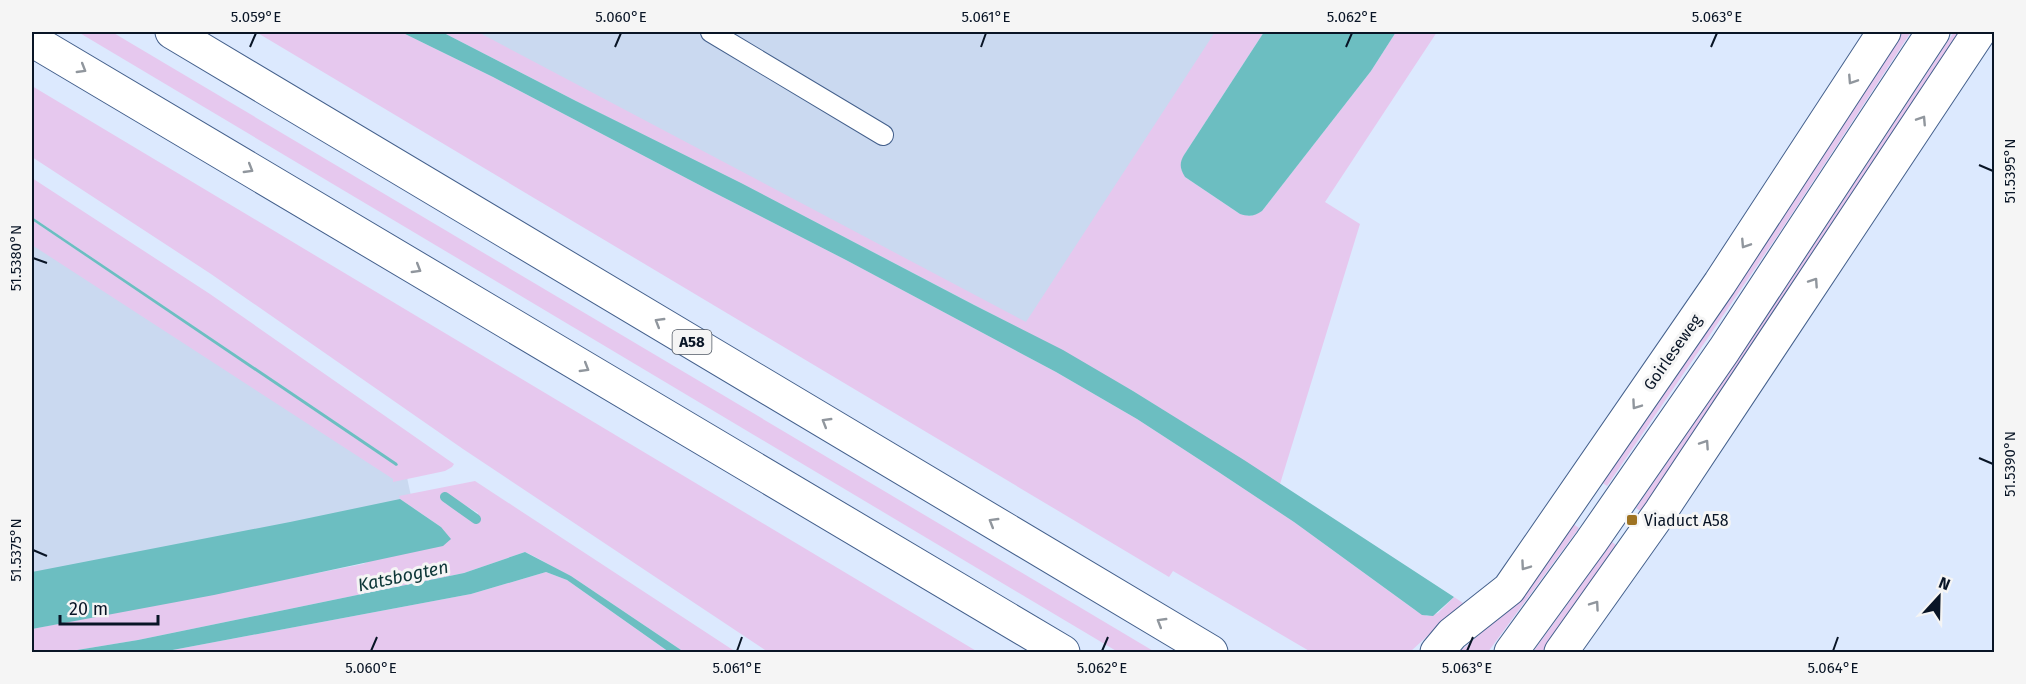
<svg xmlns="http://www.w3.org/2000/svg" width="2026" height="684" viewBox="0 0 2026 684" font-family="'Fira Sans',sans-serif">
	<rect width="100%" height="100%" fill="#dce9fe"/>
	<g fill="#cad9f0">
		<polygon points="455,32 1238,32 1034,355"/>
		<polygon points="32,220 401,449 419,534 32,599"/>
	</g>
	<g fill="#e6c8ee" fill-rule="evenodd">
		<polygon points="78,32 112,32 1155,652 1118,652"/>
		<polygon points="256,32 401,32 493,77 709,190 846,260 1056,372 1137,419 1217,471 1294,522 1415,610 1427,616 1438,613 1454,597 1463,603 1410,652 1311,652 1173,571 1169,577"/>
		<polygon points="442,32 478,32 1026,322 1215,32 1264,32 1184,155 1181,168 1185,177 1240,214 1251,216 1262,211 1371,71 1396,32 1437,32 1325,202 1360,224 1280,484 1133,391 1021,329 741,183 576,101"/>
		<polygon points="1894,32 1911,32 1782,229 1607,486 1597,479"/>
		<polygon points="1954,32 1969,32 1648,516 1636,508 1755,334"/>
		<polygon points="32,86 978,652 768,652 463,449 211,274 32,157"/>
		<polygon points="32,178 210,294 454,464 452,467 445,471 393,482 393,479 32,245 32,220 397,466 397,463 32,217"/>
		<path d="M475,481L736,652H684L571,576C555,569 541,559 525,552L464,573L138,640L65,652H32V629L363,564L441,527L400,499L399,496ZM448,495L478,513L476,519L474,521L445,503V497Z"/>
		<path d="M1568,520L1579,528L1488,652H1459C1506,615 1534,568 1568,520Z"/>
		<polygon points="1612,542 1624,551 1550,652 1533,652"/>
		<polygon points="546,572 567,580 669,652 162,652 471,594"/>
	</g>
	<g fill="#6cbec1">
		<polygon points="401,32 442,32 576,101 741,183 974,305 1063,350 1133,391 1244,460 1454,597 1433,616 1422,615 1294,522 1217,471 1137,419 1056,372 846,260 709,190 493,77"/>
		<path d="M1264,32H1396L1371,71L1262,211C1255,216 1249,217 1240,214L1185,177C1180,169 1179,163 1184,155Z"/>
		<polygon points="32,217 397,463 398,465 396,466 32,220"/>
		<polygon points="400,499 441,527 451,539 443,546 214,595 32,629 32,572 290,522"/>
		<polygon points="525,552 571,576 684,652 669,652 567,580 546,572 471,594 162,652 65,652 138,640 464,573"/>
	</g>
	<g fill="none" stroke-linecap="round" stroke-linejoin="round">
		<polyline stroke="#6cbec1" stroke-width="10" points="445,497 476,519"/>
		<g stroke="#44608c" stroke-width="22">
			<polyline id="service" points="711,32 883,135"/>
		</g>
		<g stroke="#44608c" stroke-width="35">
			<g id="minor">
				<polyline points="1437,652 1452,634 1509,589 1720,283 1884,32"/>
				<polyline points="1561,652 1661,511 1979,32"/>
			</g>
		</g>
		<g stroke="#44608c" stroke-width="35">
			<polyline id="tertiary" points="1511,652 1591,542 1724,350 1933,32"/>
		</g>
		<g stroke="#44608c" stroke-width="35">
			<g id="motorway">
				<polyline points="172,32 1211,652"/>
				<polyline points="32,40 1063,652"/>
			</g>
		</g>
		<use href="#service" stroke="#fff" stroke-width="20"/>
		<use href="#minor" stroke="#fff" stroke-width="33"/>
		<use href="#tertiary" stroke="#fff" stroke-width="33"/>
		<use href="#motorway" stroke="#fff" stroke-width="33"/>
	</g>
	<defs><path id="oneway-chevron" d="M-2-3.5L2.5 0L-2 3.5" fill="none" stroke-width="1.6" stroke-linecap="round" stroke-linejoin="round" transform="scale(1.5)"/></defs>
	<g stroke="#90969d">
		<use href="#oneway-chevron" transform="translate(82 69) rotate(31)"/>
		<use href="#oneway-chevron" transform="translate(1852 80) rotate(123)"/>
		<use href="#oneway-chevron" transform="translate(1922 120) rotate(-57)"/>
		<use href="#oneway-chevron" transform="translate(249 169) rotate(31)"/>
		<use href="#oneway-chevron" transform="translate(1745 244) rotate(123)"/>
		<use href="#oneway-chevron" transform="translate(417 269) rotate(31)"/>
		<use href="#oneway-chevron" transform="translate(1814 282) rotate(-56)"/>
		<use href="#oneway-chevron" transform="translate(659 322) rotate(-149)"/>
		<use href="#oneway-chevron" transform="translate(585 368) rotate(31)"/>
		<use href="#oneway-chevron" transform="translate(1636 405) rotate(125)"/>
		<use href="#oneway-chevron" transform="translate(826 422) rotate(-149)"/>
		<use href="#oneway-chevron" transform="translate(1705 444) rotate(-56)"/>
		<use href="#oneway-chevron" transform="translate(993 522) rotate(-149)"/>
		<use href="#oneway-chevron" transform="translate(1525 566) rotate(125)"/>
		<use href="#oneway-chevron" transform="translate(1595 605) rotate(-55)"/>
		<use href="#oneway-chevron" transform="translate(1161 622) rotate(-149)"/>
	</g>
	<path fill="none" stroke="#091526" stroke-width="2" d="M250,47L256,33M615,47L621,33M981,47L986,33M1346,47L1352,33M1711,47L1717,33M1979,165L1993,171M33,258L47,263M1979,458L1993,464M33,550L47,556M371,651L377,637M737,651L742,637M1102,651L1108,637M1467,651L1473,637M1833,651L1838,637"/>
	<rect fill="#9e7322" stroke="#f5f5f5" stroke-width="2" x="1626" y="514" width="12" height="12" rx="3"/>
	<g text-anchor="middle" stroke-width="6" stroke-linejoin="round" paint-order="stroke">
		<rect fill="#f5f5f5" stroke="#505864" stroke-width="1.5" x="672.5" y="330" width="39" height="24" rx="4.5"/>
		<g font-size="15" font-weight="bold" fill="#091526">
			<text x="692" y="347">A58</text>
		</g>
		<g font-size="16" fill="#091526" stroke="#f5f5f5">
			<text transform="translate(1672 352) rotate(-55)" y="6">Goirleseweg</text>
		</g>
		<g font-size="16" fill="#091526" stroke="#f5f5f5" text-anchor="start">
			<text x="1644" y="526">Viaduct A58</text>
		</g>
		<g font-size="18" font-style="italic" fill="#0d3637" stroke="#f5f5f5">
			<text transform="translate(403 576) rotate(-12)" y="6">Katsbogten</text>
		</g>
	</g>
	<rect width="2026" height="684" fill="none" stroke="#f5f5f5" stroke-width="66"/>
	<g transform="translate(1939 597) rotate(22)" stroke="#f5f5f5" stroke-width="4.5" paint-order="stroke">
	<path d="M0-4.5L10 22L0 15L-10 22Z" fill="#091526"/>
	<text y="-9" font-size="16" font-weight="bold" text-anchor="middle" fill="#091526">N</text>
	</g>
	<path d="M60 615v9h98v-9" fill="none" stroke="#091526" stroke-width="3"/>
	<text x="69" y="615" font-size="18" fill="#091526" stroke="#f5f5f5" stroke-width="4.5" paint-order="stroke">20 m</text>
	<rect x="33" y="33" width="1960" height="618" fill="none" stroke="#091526" stroke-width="2"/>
	<g font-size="15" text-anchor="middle" fill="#091526">
		<text x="256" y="22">5.059°E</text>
		<text x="621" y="22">5.060°E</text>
		<text x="986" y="22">5.061°E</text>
		<text x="1352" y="22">5.062°E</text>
		<text x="1717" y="22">5.063°E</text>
		<text transform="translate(2010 171) rotate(-90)" y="5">51.5395°N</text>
		<text transform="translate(16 258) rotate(-90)" y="5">51.5380°N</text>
		<text transform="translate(2010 464) rotate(-90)" y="5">51.5390°N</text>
		<text transform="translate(16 550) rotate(-90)" y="5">51.5375°N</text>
		<text x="371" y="673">5.060°E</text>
		<text x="737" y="673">5.061°E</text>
		<text x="1102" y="673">5.062°E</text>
		<text x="1467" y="673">5.063°E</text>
		<text x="1833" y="673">5.064°E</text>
	</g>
</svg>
